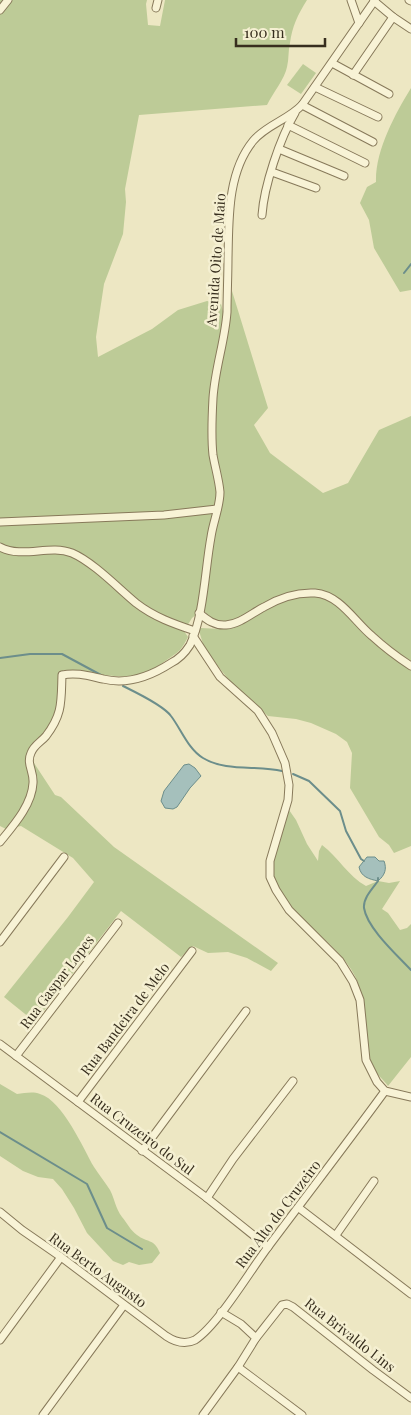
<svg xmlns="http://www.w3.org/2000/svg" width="411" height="1415" viewBox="0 0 411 1415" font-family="'Playfair Display',serif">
	<rect width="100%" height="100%" fill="#ede7c3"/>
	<g fill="#bdcb97">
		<path d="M0,0H147L146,4L148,25L160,26L165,0H307C298,14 292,27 290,43C288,51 289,59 287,67C285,78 273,93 267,105L139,115L125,189L126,202L123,234L104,284L96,337L98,357L152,329L178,310L207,301L221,304L228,330L232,291L268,408L254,425L270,453L323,493L348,483L379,430L411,416V661L397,652L364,624L337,598L326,592L309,589L284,595L236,620C222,622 211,622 203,609L192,618L184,631L188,637C182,649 179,652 168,659C159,666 147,673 137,675C113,680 87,670 63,670L64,678L60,716L32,753V760L55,795L61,797L114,847L278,963L271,971L247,958L228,952L208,953L193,946L181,957L121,911L35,1022L4,997L68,917L94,882L73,858L21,826L6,829L0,826Z"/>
		<polygon points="303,64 316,73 301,94 287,85"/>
		<path d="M411,88V290L400,292L374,248L369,220L360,203L367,187L376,182C375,151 395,114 411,88Z"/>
		<path d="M301,597C310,597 319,596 328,600C343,606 353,623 365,634C379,648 395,659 411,670V846L394,853L389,845L379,837L350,788L352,753L347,742L336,734L311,723L296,719L268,716L233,685L221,670L204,647L199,631L201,628L221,629L233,627L266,608L285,601Z"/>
		<path d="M289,810L296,820L307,844L318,861L319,851L322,845C339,858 348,876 366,886L378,881L389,883L400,881L382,909L388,913L400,930L407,928L411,924V1057L388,1086C384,1080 377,1075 374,1068C359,1039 369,1005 355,976C338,941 281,912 274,876C270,855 284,830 289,810Z"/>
		<path d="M0,1084L17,1094C25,1093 33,1091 40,1094C63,1101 83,1148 94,1167C99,1175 105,1182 110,1190C115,1200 115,1207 122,1217C127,1223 131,1231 137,1235C147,1243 154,1238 160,1253L152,1263L139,1265L129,1262L123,1265L113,1261L87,1233L74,1208L62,1189L53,1179L38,1177L23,1171L0,1156Z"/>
	</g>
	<g fill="#a5c0bc" stroke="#6c8e8b">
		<polygon points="189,764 195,768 201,776 190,788 177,807 173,809 165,808 161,801 164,791 184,765"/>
		<path d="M367,857H375L379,861H384C387,869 385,875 378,881C369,879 361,877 359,867Z"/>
	</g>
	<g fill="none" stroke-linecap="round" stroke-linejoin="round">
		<g stroke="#6c8e8b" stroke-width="2">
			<polyline points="404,273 411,264"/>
			<polyline points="0,658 30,654 62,654 101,675"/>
			<path d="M123,686C135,692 163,705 171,716C181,729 188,749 203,758C226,772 257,765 282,771"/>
			<polyline points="293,774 309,781 340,811 346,831 361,859 364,861"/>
			<path d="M378,878V881C373,888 363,898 364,908C367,928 397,955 411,970"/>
			<polyline points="0,1132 87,1184 107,1228 142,1249"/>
		</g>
		<g stroke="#87795a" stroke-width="9">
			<g id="minor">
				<polyline points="351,0 359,23"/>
				<polyline points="409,0 411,1"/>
				<polyline points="374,1 393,17 411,29"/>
				<polyline points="156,8 158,0"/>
				<polyline points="0,10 8,0"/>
				<polyline points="332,63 389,94"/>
				<polyline points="353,75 393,17"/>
				<polyline points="315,87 378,117"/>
				<polyline points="302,105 373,142"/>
				<polyline points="288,125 365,163"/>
				<polyline points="279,149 344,176"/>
				<polyline points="272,172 316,188"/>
				<path d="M262,215C264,186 280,138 295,113"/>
				<polyline points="0,522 164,515 217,509"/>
				<path d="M0,547C23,559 49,544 72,553C93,562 118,588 136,603C154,617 174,624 195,631"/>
				<path d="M199,613C207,620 215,626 226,625C240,624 252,613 264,607C279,598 297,592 315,593C340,595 354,621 372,636C384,647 397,657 411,666"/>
				<polyline points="193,636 220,677 258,711 272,733 285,763 289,785 288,800 270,861 270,877 276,890 289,910 340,961 353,982 360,1000 366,1060 377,1082 385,1091 411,1097"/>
				<path d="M0,842C13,826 32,805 33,783C34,771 26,764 31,753C34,745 41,742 46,736C63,714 61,701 62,675C77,672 89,676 103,679C127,685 151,676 171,663C179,659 185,653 190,645C204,616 205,569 211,537C213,522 220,507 220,492C219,480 215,467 213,455C211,437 212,416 213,398C215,368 225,341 227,312C227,294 228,276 228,258C229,220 227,173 253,141C266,125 288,120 302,105L375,0"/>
				<polyline points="0,942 64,857"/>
				<polyline points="0,1044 207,1198 268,1247"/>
				<polyline points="16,1056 118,923"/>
				<polyline points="78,1102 192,951"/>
				<polyline points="142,1151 246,1011"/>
				<polyline points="207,1198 233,1159 293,1081"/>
				<polyline points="299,1208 411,1294"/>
				<path d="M0,1212L22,1230L61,1257L166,1336C175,1342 185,1345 195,1340C218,1325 250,1271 268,1247C307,1195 347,1143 385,1091"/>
				<polyline points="336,1235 374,1181"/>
				<polyline points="256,1338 282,1305 287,1304 293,1307 373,1370 411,1398"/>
				<polyline points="0,1340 61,1257"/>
				<polyline points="238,1367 302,1415"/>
				<polyline points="43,1415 124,1305"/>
				<polyline points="203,1415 238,1367 256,1338 241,1324 221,1312"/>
			</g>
		</g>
		<use href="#minor" stroke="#f8f3d6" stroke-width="7"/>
	</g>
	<g text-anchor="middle" stroke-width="5" stroke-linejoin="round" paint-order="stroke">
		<g font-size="14" fill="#372e1e" stroke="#f5f0d2">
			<text transform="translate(216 260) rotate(-86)" y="5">Avenida Oito de Maio</text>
			<text transform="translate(57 982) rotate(-53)" y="5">Rua Gaspar Lopes</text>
			<text transform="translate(125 1019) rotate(-53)" y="5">Rua Bandeira de Melo</text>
			<text transform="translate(142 1134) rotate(37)" y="5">Rua Cruzeiro do Sul</text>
			<text transform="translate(278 1214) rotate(-53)" y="5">Rua Alto do Cruzeiro</text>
			<text transform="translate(98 1270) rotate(36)" y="5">Rua Berto Augusto</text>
			<text transform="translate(350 1335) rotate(38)" y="5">Rua Brivaldo Lins</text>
		</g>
	</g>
	<path d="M236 38v8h89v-8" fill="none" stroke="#372e1e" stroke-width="2.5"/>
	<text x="244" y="38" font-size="15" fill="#372e1e" stroke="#f5f0d2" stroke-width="4" paint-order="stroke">100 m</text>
</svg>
